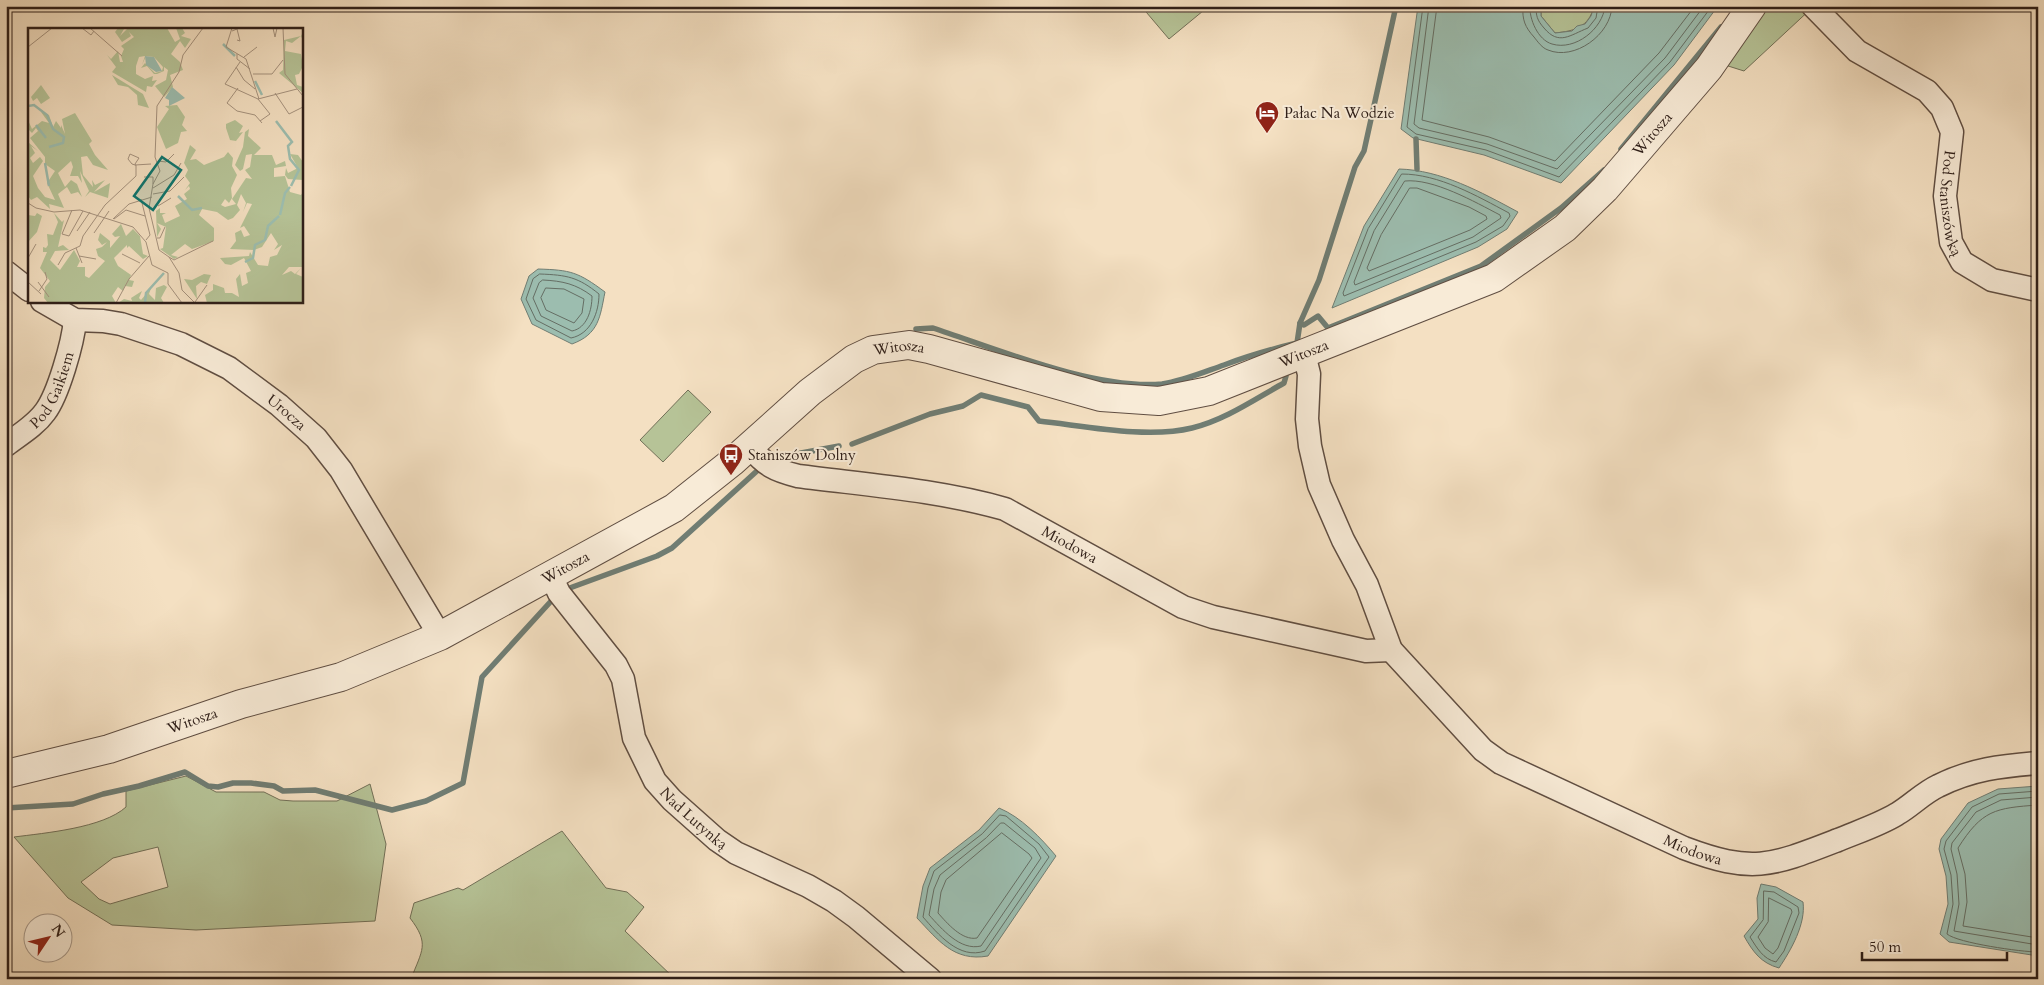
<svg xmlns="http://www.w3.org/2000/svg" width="2044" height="985" viewBox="0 0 2044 985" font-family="Cardo,serif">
	<rect width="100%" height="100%" fill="#f4e0c2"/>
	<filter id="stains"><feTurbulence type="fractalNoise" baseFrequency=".004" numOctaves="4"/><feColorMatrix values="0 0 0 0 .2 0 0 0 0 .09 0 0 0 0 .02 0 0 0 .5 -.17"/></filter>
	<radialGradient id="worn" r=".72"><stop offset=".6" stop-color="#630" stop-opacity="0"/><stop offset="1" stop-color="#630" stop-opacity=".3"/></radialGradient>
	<g fill="#b6c397" stroke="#727058" fill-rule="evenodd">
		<polygon points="1141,6 1209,6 1169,39"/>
		<path d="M1541,6H1594C1589,27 1575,31 1555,33L1541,16Z"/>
		<polygon points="1769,6 1814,6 1744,71 1725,65"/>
		<polygon points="688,390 711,412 663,462 640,440"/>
		<path d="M186,776L216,792H264L280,800L293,801H337L370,784L386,844L375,921L196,930L112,925L68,898L14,837C45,833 103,828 126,807V791ZM158,847L168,887L110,904L99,899L81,882L113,858Z"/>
		<path d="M562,831L606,888L627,892L644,907L625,931L675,979H411C422,950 430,944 410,918L414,903L458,888L463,890Z"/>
	</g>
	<g fill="#9cbdaf" stroke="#707d73">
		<polygon points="1418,6 1541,6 1541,16 1555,33 1572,31 1577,26 1585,24 1591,16 1594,6 1718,6 1674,65 1561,183 1484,155 1413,138 1401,129"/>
		<path d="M1399,169C1441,170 1481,192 1518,212L1507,229L1478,247L1332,308L1364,226Z"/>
		<path d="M538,269C571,270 578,272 605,292C600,317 599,334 572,344L532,324L521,299L529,276Z"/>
		<polygon points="2038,786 2038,956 1949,942 1940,934 1948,904 1946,876 1939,849 1941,839 1968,803 1998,789"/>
		<path d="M999,808C1021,817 1041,838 1056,856L988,956C954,962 938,940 917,918L923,886L930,868L979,830Z"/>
		<path d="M1761,884L1776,887L1803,902C1806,924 1791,950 1779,968C1761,963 1753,952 1744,936L1758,919L1757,898Z"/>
	</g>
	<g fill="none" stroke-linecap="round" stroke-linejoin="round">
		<g stroke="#656e64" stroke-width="1">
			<polyline points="1423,6 1407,127 1416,134 1486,150 1559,177 1670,62 1712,6"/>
			<polyline points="1429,6 1414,124 1419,128 1487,144 1557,169 1665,58 1704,6"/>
			<polyline points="1437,6 1422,120 1489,137 1555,161 1659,53 1695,6"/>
			<path d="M1523,6C1522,20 1525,27 1534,37C1538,42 1542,48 1548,50C1574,61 1611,35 1612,6"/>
			<path d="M1530,6C1529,19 1538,40 1552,44C1575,51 1603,29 1605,6"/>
			<path d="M1536,6C1536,16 1537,20 1544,28C1559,46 1570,35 1588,28L1596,18L1598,6"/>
			<path d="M1402,174C1439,174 1477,196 1509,213L1510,216L1503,226L1476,242L1344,296L1343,293L1368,229Z"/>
			<path d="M1405,181C1433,178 1475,202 1500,215L1501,218L1473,237L1355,285L1354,282L1374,231Z"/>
			<polygon points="1410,188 1417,188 1469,207 1486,216 1487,219 1470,230 1369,271 1367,268 1381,235"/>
			<path d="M540,274C567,275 578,277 599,294C599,312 591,334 571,338L536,320L526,299L533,279Z"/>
			<path d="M543,280C563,281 576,284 592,296C592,310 587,328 572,331L541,316L533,298L539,283Z"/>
			<polygon points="546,288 564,289 584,299 582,313 574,323 546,310 541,298"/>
			<path d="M2038,791L1999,794L1972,807L1946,841L1944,849L1951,875L1953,904L1947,934C1958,943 2021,952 2038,952"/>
			<polyline points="2038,797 2001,800 1976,812 1952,843 1951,849 1957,874 1959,904 1954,931 2038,945"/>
			<path d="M2038,805C1995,808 1982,810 1958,848L1965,874L1967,902L1963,926L2038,938"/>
			<path d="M1000,815L1006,816L1039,844L1049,857L985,951C959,960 938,934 923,917L928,888L934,871L982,834Z"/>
			<path d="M1001,823H1004L1035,848L1041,858L981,946C960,951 942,929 929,915L934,889L940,875L986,838Z"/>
			<path d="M1002,833L1029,854L1032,858L977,938C962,941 947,923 938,913L941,892L946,880Z"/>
			<path d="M1764,891L1774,892L1798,907L1799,913L1784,951L1776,962C1763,959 1757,948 1750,937L1763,920Z"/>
			<polygon points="1769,898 1791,909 1792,912 1778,948 1773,954 1765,948 1758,937 1768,922"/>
		</g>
		<g stroke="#707d73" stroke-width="5.5">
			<polyline points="1416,139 1417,169"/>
			<polyline points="1621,149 1721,27"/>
			<polyline points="1300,323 1304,325 1318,316 1328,328 1481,266 1561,208 1604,170"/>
			<path d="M916,329L933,328C997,349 1095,390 1162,384C1183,381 1204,372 1224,365C1248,356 1272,349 1297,343L1300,323L1319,280L1355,167L1364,151L1396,6"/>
			<path d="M852,444L930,414L963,406L981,395L1028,407L1039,421C1085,426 1147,439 1192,428C1225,420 1255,399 1284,383L1286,376"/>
			<polyline points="774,458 839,446"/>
			<polyline points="567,589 657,556 672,548 758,470"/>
			<polyline points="6,808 73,804 103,794 139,786 185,772 208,786 218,787 233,783 251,783 274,786 283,791 315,790 392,810 426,801 463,783 482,677 553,599"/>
		</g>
		<g stroke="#604e42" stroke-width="25">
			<g id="minor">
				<path id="s1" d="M1813,6L1857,51L1927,91L1942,108L1952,132L1945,196L1951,242L1962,262L1992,280L2038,290"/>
				<polyline points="6,272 29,290"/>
				<path id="s2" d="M42,301L75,320L103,321L121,324L181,344L229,368L279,405L316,438L341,470L440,636"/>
				<path id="s3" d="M1304,354L1309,374L1307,419L1310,446L1319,485L1343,540L1367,585L1391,650L1483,750L1501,763L1684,848C1753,874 1771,866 1838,840C1857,832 1879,825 1897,814C1911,806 1923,793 1938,786C1972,769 2001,766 2038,763"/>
				<path id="s4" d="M6,445C19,435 35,426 45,412C58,395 73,343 75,320"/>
				<path id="s5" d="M750,447C765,465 774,470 798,476C867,485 938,490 1005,509L1183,607L1213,617L1366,651L1391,650"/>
				<path id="s6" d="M551,576L559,593L616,665L623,679L634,738L655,781L672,800L717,840L736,853L808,886L834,901L856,917L930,979"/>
			</g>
		</g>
		<g stroke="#604e42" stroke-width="30">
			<g id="tertiary">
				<path id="s7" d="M6,774L109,749L241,704L341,677L440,636L674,508L732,462L810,392L854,359L873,350L909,345L929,349L1101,397L1159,401L1209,391L1494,278L1565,228L1605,189L1709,68L1752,6"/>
			</g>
		</g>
		<use href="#minor" stroke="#f8ebd7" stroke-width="22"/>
		<use href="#tertiary" stroke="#f8ebd7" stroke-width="28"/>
	</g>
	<defs>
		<g id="hotel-pin" transform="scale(1.25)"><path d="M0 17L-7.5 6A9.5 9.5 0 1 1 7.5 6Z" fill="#8f2418" stroke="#f8ebd7"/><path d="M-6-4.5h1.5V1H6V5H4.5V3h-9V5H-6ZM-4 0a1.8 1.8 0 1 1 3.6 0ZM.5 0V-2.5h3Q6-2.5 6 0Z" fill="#fff"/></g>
		<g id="bus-pin" transform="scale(1.25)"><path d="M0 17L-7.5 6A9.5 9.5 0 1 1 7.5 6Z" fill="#8f2418" stroke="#f8ebd7"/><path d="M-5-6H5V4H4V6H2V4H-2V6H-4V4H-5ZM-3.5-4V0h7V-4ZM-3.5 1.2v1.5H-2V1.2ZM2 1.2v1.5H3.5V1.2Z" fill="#fff"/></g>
	</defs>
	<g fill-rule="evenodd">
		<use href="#hotel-pin" x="1267" y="113"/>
		<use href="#bus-pin" x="731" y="455"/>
	</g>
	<g text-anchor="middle" stroke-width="4" stroke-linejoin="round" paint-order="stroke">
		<g font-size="15" fill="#2e1e18" stroke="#f8ebd7" text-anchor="start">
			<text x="1284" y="118">Pałac Na Wodzie</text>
			<text x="748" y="460">Staniszów Dolny</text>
		</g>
		<g font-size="15" fill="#2e1e18" stroke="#f8ebd7">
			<text dy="5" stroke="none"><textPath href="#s7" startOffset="1844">Witosza</textPath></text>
			<text dy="5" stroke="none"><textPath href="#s1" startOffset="264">Pod Staniszówką</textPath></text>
			<text dy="5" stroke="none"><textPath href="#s7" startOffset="1004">Witosza</textPath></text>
			<text dy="5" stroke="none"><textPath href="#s7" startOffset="1424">Witosza</textPath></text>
			<text dy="5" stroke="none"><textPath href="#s4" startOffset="74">Pod Gaikiem</textPath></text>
			<text dy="5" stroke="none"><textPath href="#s2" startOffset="274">Urocza</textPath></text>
			<text dy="5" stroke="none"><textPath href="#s5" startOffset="341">Miodowa</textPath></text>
			<text dy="5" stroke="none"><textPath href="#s7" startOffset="599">Witosza</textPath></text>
			<text dy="5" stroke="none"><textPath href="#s7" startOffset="194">Witosza</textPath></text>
			<text dy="5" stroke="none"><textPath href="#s6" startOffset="288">Nad Lutynką</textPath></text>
			<text dy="5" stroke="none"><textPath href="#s3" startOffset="682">Miodowa</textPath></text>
		</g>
	</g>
	<g transform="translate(28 28)">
		<rect width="275" height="275" fill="#f4e0c2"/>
		<path d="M90,0L96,1L92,8L100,0H139L147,14L152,11L148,0H154L157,5L153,8L163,11L157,20L152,13L143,26L152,34L155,42L142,47L145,59L136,69L127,58L138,52L140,42L136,39V43L129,46H126L119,38L113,40L117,35L127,45L134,43L135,39L126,29L118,28L114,37L117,28L111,29L108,38V46L117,51L125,48L124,53L129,52L124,59L119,58L118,64L84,44L88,39L79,27L83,31L90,23L92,34H95L93,28L96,21L93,18L106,9L101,4L103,8L94,14L87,4ZM275,4V13L273,8L264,15L258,13L257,23L273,26L275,38L271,46L267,47L269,57L275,59V65L251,45L255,42L256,12L273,8ZM84,47L115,66L121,80L110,77L109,67L100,59L90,57ZM13,57L22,70L13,76L9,70L5,73L3,69ZM149,77L157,89L154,97L159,103L153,104L150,115L138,121L129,99L141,81L137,78ZM13,84L21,87L25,99L28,93L33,100V97L37,106L34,91L47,85L64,113L61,116L67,127L80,142L65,137L59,128L53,129L55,147L65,159L64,152L67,157L77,152L66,164L82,155L80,170L62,164L57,169L61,163L52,143L54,155L50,148H42L45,139L43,133L30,145L37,159L43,152L49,156L54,169L50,164L43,166L39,159L30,166L36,180L21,176L22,181L9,169L3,172L0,168V114L10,123L3,118L7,125L2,130L5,135L12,129L15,133L5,148L10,160L17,169L27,172L19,155L27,143L17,136V129L2,110L10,103L8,100L4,105L0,101V92L4,101L14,93L21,95ZM207,92L215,98L211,105L215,104L208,113L202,112L198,100V96ZM221,101L220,108L233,120L226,127H244L248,137L257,133L258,138L246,140V149L257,148L262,164L273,167L275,164V239H261L254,247L263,243L267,246L273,240L268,246L275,249V275H179L177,267L185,262V256L196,260L197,265H204L211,269L208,251L212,246L214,258L220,255L218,245L223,243L216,230L203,237L197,236L192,230L221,228L222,224L230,237L240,238L242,229L249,227L254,217L246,222L250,216L243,205L234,219L226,222L202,221L208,213L207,205L213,202L216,209L222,207L216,198L212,200L224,176L219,175L215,184L218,175L213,166L209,177L212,182L205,190L200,192L189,184L174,181L171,187L186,200V213L164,221L157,216L143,227L150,229L146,231L132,221L135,220L138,199L129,195L133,201L129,209L128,183L132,180V185H138L134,187L137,195L152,188L147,178L159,171L156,166L162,161L161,158L157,162L162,155L157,148L160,142L156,135L162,117L168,122L162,132L168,131L176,137L196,129L200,124L205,130L204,138L209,147L203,160L204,170L201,175L197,171L193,177L197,179L208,176L204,171L218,150L224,151L217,142L222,139L224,126L218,127L215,141L212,143L207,137L215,119L217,104ZM262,126L270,127L275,134V152L260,151L257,147L258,140L260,145L270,140ZM9,185L14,188L9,204L0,214V187L7,188ZM26,185L34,194L36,192L30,219L35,217L41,222L27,223L22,232L32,242L46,222L52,233L49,239H57V248L61,250L77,233L70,228L68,221L74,219L79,214L74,217L70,212L72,205L82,213V220L92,208L87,209L84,206L93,196L98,208L105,201L112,208L115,226L120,228L115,231L101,218L99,220V217L86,230L90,238L103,247L101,252L106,253L104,259L97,258L95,263L90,259L84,268L88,275H20L16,270L17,259L22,253L12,240L19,224H15V219L18,220L20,217L19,206L25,207L30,194ZM176,246L183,247L182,249L179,256L173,254L168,258L169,271L156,251L164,252ZM136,257L139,259L133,270L136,275H90L96,271L104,273L103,270L114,263L111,270L113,272L123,260L121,266L127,272L128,260Z" fill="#b6c397"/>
		<path d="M117,28L126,29L134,43L128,44L118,37ZM144,59L157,70L141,78V72L137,70Z" fill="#9cbdaf"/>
		<path fill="none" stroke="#9cbdaf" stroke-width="2.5" d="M195,16L207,28M227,53L234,67M0,78L6,77L19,87L25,101L36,109L35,115L21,119M248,93L264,114L260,118L262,131L271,142L263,158M8,97L18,110M17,135L21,158M150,168L164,182L174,180M252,187L257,165L262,159M217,234L225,230L227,217L237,212L240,198L251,188M117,275L118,265L136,245"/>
		<path fill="none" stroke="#a5927e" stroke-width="1" d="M54,0L63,7L66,3M62,0L94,28M204,0L198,19L218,31L231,71M245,0L247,9L249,0M255,0L257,46L275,68M204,3L209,1L212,13L209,12M0,19L24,0M209,26V31L222,41M216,29L229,19M212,34L197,56L230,71L242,86L232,93M208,39L216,52L227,61M225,46H244L255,32M247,65L261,86L275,79M230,71L269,61M199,75L209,83L227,87L234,95M199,75L210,60M130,133L138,134L146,126M116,149H125V156M125,160L146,147L153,135M125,166L142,163L156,149M113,171L122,207L118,212M0,175L8,180L26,184L52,182L105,199L118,214L124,237L140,245V256L154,275M130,178L143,170M44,182L34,206L41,208L55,183M85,191L101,176L124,169M86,191L98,182L117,188M49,203L62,184M66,205L81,183M129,210H132L137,199M48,220L54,235M94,226L112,235M51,228L68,231M141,229L146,232L185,213M0,230L8,216M30,237L37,225L52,218L55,208L77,177L108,148V137H107V136L111,130L102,126L100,131L104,136L107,137L123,136M0,254L13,266M10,254L21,269M11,263L19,251L17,244M167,274L179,257M88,275L101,251L121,228M167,275L154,262L151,245L141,229L131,222L121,180L125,156L132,143L127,129L129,78L151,44L155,27L175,0"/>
		<path fill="#0f766e" fill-opacity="0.15" stroke="#0f766e" stroke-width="2.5" d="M134,129L153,142L125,182L106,168Z"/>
		<rect width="275" height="275" fill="none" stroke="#2e1e18" stroke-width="2.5"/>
	</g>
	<rect width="2044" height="985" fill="none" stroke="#f4e0c2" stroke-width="25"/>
	<rect x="8" y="8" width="2029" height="970" fill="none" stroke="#2e1e18" stroke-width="2.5"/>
	<rect x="12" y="12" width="2019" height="960" fill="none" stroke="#2e1e18"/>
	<g transform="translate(48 938) rotate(55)"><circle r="24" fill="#f8ebd7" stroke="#a7998b"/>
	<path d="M0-4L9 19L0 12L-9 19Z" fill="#8f2418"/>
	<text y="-8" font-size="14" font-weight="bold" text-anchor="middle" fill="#2e1e18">N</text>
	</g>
	<path d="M1862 952v8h145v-8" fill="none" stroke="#2e1e18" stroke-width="2.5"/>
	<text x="1869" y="952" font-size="15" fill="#2e1e18" stroke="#f8ebd7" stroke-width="4" paint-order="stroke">50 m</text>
	<rect width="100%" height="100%" filter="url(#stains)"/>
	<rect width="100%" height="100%" fill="url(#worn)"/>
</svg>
